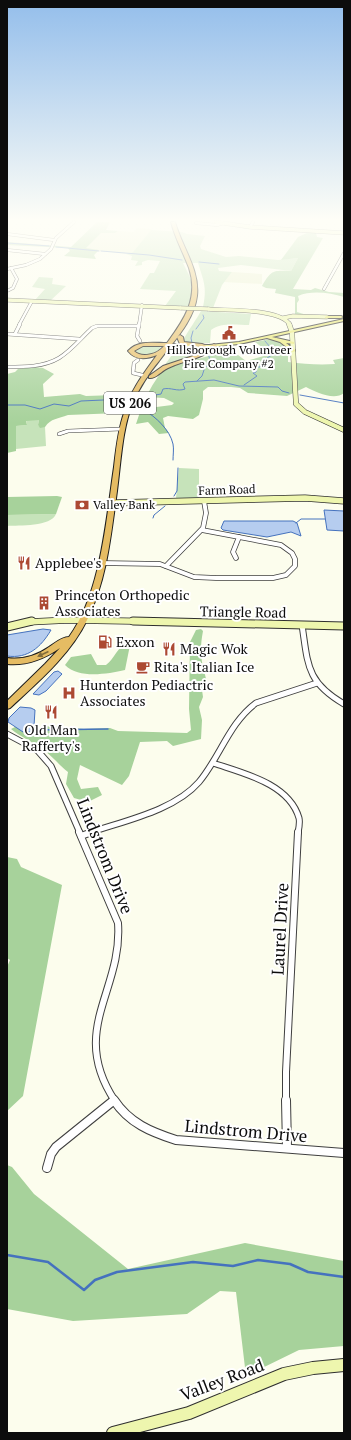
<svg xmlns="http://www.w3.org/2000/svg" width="351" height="1440" viewBox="0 0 351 1440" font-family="'PT Serif',serif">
	<rect width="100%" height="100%" fill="#fcfded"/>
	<g fill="#ebf0cf">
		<polygon points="137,228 152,229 133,252 126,254 85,249 101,233 115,233 118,231 134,232"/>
		<polygon points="232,272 262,274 262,284 224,282"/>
	</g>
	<g fill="#c6e3ba">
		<path d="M151,230L182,232L187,234L205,236L200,246L201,249L226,257L239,256L278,260L298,258L291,271L241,265L218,268L219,271L232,272L222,285L213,308L203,307C207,287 204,282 198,263H183L191,279V295L189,307L165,306L176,291L140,289L150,273H154L160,261L148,260L142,262V265L135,266L138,261L131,260L132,256L126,254L133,252Z"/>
		<polygon points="39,277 53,278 52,284 66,286 50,301 35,300 45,289 32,287"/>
		<path d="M201,311L251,314L249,325C237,325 221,322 211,330L210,343H190L183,341C184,337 198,317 201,311Z"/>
		<path d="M148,345L162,346C155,355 146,357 135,354L133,350L140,346Z"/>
		<polygon points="177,348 193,348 201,352 164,366"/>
		<polygon points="26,420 39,420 38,425 40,427 45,427 46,446 16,449 16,426 27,425"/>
		<polygon points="179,468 199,469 199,498 176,498"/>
		<path d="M56,514C51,527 19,525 7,526V515Z"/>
	</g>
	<g fill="#a7d29b">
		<polygon points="97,222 110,222 106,230 118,231 115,233 101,233 86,248 99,250 94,255 96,259 64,256 70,251 68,248 7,245 7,242 71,247"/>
		<path d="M309,232L316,233L317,237L323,238L293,289L311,290L315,288L329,292L344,293V297C330,293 312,290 298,296L299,300L297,303V312L307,315L295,314V297L275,293L276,289L266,288L262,286C271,270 273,270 291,271L298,258L281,260L298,237Z"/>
		<path d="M270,339L282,343L288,351V362C304,364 319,365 335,364L333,360L344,358V393C334,401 316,392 306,387L287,396L248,393L240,388L231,387H208L203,391V399L199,415L193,419L168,416L163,418L165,428L169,433L159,434L148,422L136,424L141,409L172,405L174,403L164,398L146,397C152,386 157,376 166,368L212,355H238L246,361L271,354L255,342Z"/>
		<path d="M34,367L43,368L54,374L43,384L44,397L80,394L86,396L116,395L121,399L119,413L68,415C58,419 51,418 45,427L40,428L38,425L39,420L26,421L27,425L16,426V451L7,453V374L15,372L18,369Z"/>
		<polygon points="57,496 62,497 56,514 7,515 7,497"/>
		<path d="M201,629L203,631C199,653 201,660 207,682L202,690L203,697L199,707L202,720L201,739L173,746L167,741L140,742L129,776L122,785L80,765L77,779L81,789L98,787L102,795L88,802L74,798L66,784L68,772C60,766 53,757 45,751C34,743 21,737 11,729L17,726L30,730L49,726L84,729L110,728L118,731L187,733L191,730L189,709L190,642L196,630Z"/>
		<path d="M128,642L130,645L125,670C107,674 79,679 65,665L71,657L91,654L97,665H106C115,658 117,647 128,642Z"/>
		<polygon points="7,857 17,859 21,867 62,885 23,1096 7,1111 7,967 10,960 7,958"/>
		<polygon points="7,1165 12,1167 34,1194 128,1269 245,1243 344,1261 344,1346 299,1350 246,1376 236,1292 220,1291 187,1314 73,1321 7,1309"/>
	</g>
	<g fill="#b6cdef" stroke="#4572be">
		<polygon points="324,510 344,511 344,531 327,530"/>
		<polygon points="224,521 293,521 297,523 301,536 291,532 267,537 223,530 221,528"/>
		<path d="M43,629L51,630C41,647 28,659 7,656V635Z"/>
		<polygon points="58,671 62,674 46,691 39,695 33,694 54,672"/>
		<polygon points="20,707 31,708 35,710 34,726 36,729 33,732 23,732 8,722 9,718"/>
	</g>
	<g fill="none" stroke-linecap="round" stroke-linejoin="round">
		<g stroke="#4572be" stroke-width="1">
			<polyline points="7,243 49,246"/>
			<polyline points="56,247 99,251"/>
			<polyline points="101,251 149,255 182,260"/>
			<polyline points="199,262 219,264"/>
			<polyline points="196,329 204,318 203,315"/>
			<polyline points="192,343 191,338 193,331"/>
			<polyline points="197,348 203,351"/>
			<polyline points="264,360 275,353 265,341"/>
			<polyline points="197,381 202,376 205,367 211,364 208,353"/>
			<polyline points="244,385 257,376 253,373 256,372 257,367 260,367 263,362"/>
			<polyline points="300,395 344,403"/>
			<path d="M144,397L161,394L163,389C171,387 177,392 185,389L183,384L185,382L214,380L239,386L278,387L282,391L289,393"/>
			<polyline points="7,405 25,405 40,409 54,404 69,406 81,401 126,399"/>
			<polyline points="144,406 149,397"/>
			<path d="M144,410C156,417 170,430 173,444C174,449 173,455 173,460"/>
			<polyline points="117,412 119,401"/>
			<polyline points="174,496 177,491 178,468"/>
			<polyline points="153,518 154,515 165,506"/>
			<polyline points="296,523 301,519 325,519"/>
		</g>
		<polyline stroke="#4572be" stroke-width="1.5" points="34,730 108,729"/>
		<polyline stroke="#4572be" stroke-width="2.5" points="7,1255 48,1262 84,1290 95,1280 117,1272 193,1262 233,1266 258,1260 290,1264 308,1272 344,1277"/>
		<g stroke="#3f3f3f" stroke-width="3.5">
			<g id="street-far5">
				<polyline points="196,223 217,225 223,223"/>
				<polyline points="250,227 253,222"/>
				<polyline points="7,234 54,240"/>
				<polyline points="7,250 45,254"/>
				<polyline points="7,269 26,265 40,259 51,249 56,238 74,222"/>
				<polyline points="324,289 344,253"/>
				<polyline points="7,291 13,288 17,279 11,268"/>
				<polyline points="19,325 32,301"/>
				<polyline points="139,325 142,305"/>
			</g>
		</g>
		<g stroke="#3f3f3f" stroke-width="4">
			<g id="street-far4">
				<polyline points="139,324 137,336 140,341"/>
				<polyline points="7,334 79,339"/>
				<polyline points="15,334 20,324"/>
				<polyline points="138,360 134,363 133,373 146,376"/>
				<path d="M7,367C24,367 44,367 59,358C72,350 81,338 92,328L97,326H139"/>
				<polyline points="59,434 68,431 121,429"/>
			</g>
		</g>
		<g stroke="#3f3f3f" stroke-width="5.5">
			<g id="street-far3">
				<polyline points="236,558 233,552 239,537"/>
				<polyline points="101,563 160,564 194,577 216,578 273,578 286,575 295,566 295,559 292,553 281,545 202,530"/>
				<polyline points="166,566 203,528 206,513 204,501"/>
			</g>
		</g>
		<g stroke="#3f3f3f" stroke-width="7">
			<g id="street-far2">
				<path d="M302,625C308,664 306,682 344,704"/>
				<polyline points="7,734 37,750 51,766 80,833"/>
				<path d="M213,763C242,773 289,783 299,818C300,822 299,828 298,833"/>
				<path d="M89,833C123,821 174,811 199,782C220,757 229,723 256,703L317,683"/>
			</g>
		</g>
		<g stroke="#3f3f3f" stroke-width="8">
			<g id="street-far1">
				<path d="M79,832L118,923C123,991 68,1030 115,1101"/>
				<polyline points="81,836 92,832"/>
				<polyline points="286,1101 286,1072 298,832"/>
			</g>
		</g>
		<g stroke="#3f3f3f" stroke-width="10">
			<g id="street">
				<path d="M114,1100C129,1123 151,1132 176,1140L344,1153"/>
				<polyline points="286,1100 287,1148"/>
				<polyline points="47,1168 51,1154 56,1147 113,1101"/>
			</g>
		</g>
		<g stroke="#2e2e2e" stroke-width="4.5">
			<g id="secondary-far4">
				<polyline points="216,222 250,227 344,233"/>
				<polyline points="7,300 181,308"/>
				<path d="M208,309C226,311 281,308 290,325"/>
				<polyline points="283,318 293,316 327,317"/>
			</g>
		</g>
		<g stroke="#2e2e2e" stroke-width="5.5">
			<polyline id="secondary-far3" points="289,324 292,332 296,404 305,412 344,430"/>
		</g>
		<g stroke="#2e2e2e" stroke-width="7">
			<g id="secondary-far2">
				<polyline points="111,503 305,498 344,501"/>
				<polyline points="28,622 69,620 179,622"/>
			</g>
		</g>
		<g stroke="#2e2e2e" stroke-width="9">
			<g id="secondary-far1">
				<polyline points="133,621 344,626"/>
				<polyline points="7,627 32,621"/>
			</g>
		</g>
		<g stroke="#2e2e2e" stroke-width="14">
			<polyline id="secondary" points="113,1433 189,1413 284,1374 313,1368 344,1365"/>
		</g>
		<g stroke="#1d1d1d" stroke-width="2">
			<g id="primary">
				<polygon points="327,316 341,316 343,317 341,318 325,318 325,317"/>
				<polygon points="344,319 344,321 272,337 294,342 294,344 286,343 295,350 295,351 293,352 280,342 267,338 239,344 209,347 168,346 166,345 168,344 209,345 239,342"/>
			</g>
		</g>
		<g stroke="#1d1d1d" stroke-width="2">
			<g id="highway">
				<path d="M171,222H175C182,247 200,270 197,296C194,321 173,342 159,361C149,373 140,387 133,402C122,429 121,461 117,491C111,534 107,580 87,620C70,655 38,682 10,708L7,709V701L45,664L60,648C44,659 27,666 7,664V658C23,660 36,656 49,647C55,643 62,637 69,637C101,593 106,520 114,467C116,449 118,430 124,413C130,391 144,373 157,355C147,359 136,361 128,351C138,340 153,343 167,343C184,320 199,298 189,268C183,252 175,238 171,222ZM143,346H164C158,354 142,359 134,351Z"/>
				<path d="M180,335L183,337L184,342L202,344L209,347L214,344L217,346C203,359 185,360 168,368C161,371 156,379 149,378V376L163,366L199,354L205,350L201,347L180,344L177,337Z"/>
			</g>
		</g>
		<use href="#street-far5" stroke="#fff" stroke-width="2.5"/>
		<use href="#street-far4" stroke="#fff" stroke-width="3"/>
		<use href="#street-far3" stroke="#fff" stroke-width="4"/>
		<use href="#street-far2" stroke="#fff" stroke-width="5"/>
		<use href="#street-far1" stroke="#fff" stroke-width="6"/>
		<use href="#street" stroke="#fff" stroke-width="8"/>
		<use href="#secondary-far4" stroke="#eef6ae" stroke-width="3.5"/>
		<use href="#secondary-far3" stroke="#eef6ae" stroke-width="4.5"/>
		<use href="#secondary-far2" stroke="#eef6ae" stroke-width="5.5"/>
		<use href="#secondary-far1" stroke="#eef6ae" stroke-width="7"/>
		<use href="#secondary" stroke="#eef6ae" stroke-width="12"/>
		<use href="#primary" fill="#eae870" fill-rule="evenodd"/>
		<use href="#highway" fill="#e5bc63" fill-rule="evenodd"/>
		<g stroke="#2e2e2e" stroke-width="4.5" stroke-linecap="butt">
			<polyline id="secondary-bridge" points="181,308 208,309"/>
		</g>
		<use href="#secondary-bridge" stroke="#eef6ae" stroke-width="3.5"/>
	</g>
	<defs><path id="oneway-solid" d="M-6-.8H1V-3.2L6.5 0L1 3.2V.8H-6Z"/></defs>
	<use fill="#836d3c" href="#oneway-solid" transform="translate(43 654) rotate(155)"/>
	<linearGradient id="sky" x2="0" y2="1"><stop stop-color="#94beeb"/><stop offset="0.52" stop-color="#fefef7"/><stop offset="1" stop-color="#fefef7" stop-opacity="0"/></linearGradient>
	<rect width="351" height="423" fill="url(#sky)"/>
	<defs>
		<g id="civic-bare" transform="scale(1.08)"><path d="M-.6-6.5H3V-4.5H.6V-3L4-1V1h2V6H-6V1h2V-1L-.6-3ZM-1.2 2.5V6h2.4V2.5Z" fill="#ac4933" stroke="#fff" stroke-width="2.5" paint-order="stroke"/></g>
		<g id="bank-bare" transform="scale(1.08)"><path d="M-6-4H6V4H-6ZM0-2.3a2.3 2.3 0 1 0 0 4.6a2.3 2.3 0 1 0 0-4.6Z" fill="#ac4933" stroke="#fff" stroke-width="2.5" paint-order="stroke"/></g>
		<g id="restaurant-bare" transform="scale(1.08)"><path d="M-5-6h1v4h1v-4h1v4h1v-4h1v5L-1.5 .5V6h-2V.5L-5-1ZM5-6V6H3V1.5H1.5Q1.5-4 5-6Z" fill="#ac4933" stroke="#fff" stroke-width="2.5" paint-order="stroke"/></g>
		<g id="building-bare" transform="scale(1.08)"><path d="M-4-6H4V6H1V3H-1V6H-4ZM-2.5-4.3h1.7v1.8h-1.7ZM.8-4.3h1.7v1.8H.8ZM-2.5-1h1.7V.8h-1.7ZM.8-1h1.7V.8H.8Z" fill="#ac4933" stroke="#fff" stroke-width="2.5" paint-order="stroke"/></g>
		<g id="fuel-bare" transform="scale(1.08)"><path d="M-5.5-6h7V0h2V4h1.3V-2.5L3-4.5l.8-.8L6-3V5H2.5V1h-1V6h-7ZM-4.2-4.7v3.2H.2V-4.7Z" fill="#ac4933" stroke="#fff" stroke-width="2.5" paint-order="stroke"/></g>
		<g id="cafe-bare" transform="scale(1.08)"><path d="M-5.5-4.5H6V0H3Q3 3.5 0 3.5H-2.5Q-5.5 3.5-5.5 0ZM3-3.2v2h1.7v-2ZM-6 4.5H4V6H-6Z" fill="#ac4933" stroke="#fff" stroke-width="2.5" paint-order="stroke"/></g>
		<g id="hospital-bare" transform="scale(1.08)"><path d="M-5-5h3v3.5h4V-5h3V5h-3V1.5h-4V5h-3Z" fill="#ac4933" stroke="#fff" stroke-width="2.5" paint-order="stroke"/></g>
	</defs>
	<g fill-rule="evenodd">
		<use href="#civic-bare" x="229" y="333"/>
		<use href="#bank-bare" x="82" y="505"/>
		<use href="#restaurant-bare" x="24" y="563"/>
		<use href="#building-bare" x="44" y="603"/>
		<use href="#fuel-bare" x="105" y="642"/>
		<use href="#restaurant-bare" x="169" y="649"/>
		<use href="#cafe-bare" x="143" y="667"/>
		<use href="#hospital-bare" x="69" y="693"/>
		<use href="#restaurant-bare" x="51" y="712"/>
	</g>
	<g text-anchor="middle" stroke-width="4" stroke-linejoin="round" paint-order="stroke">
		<g font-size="12" fill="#0c0c0c" stroke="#fff">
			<text x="229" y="354">Hillsborough Volunteer<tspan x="229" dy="14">Fire Company #2</tspan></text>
			<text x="93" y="509" text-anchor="start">Valley Bank</text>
		</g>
		<g font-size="12" fill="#0c0c0c" stroke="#fff">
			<text transform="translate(227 490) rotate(-2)" y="4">Farm Road</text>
		</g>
		<rect fill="#fff" stroke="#555" stroke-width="1" x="104" y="392" width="52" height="22" rx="3"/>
		<g font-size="13" font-weight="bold" fill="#0c0c0c">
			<text x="130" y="408">US 206</text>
		</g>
		<g font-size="14" fill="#0c0c0c" stroke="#fff" text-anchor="start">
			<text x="35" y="568">Applebee's</text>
			<text x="55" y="600">Princeton Orthopedic<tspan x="55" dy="16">Associates</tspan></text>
			<text x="116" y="647">Exxon</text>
			<text x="180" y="654">Magic Wok</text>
			<text x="154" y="672">Rita's Italian Ice</text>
			<text x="80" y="690">Hunterdon Pediactric<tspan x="80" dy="16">Associates</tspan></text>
			<text x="51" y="735" text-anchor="middle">Old Man<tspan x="51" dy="16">Rafferty's</tspan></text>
		</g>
		<g font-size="14" fill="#0c0c0c" stroke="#fff">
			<text transform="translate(243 612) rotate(1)" y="5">Triangle Road</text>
		</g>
		<g font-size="17" fill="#0c0c0c" stroke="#fff">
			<text transform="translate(105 856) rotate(68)" y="6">Lindstrom Drive</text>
			<text transform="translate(280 929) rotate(-87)" y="6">Laurel Drive</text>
			<text transform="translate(246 1131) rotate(5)" y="6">Lindstrom Drive</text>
			<text transform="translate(222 1380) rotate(-21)" y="6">Valley Road</text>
		</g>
	</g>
	<rect width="351" height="1440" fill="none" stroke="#0c0c0c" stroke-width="16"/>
</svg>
